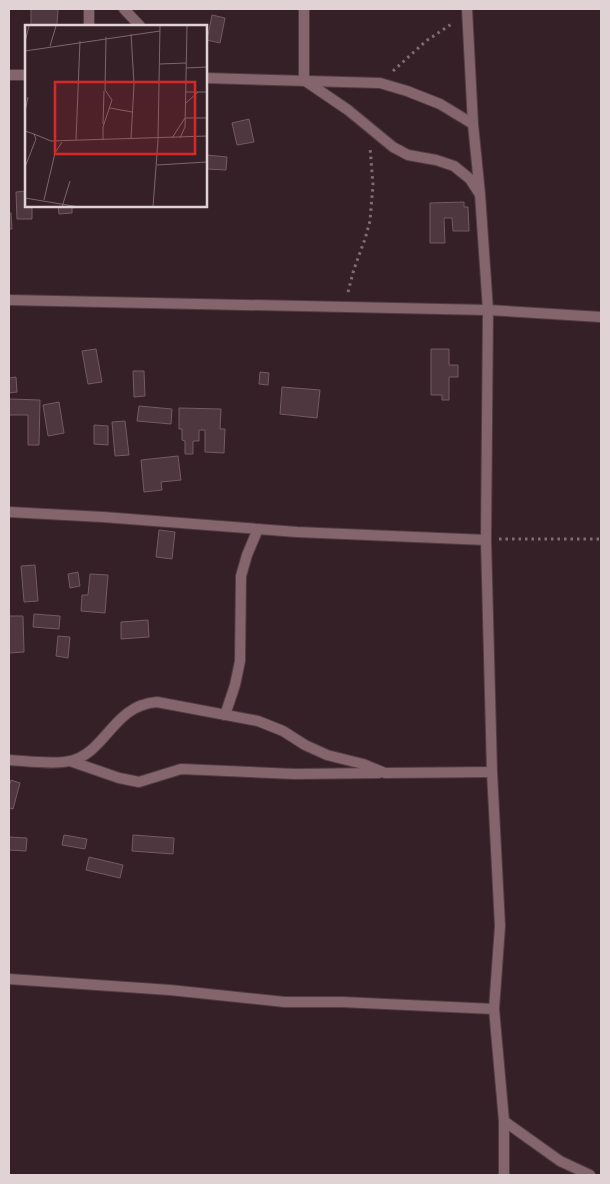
<svg xmlns="http://www.w3.org/2000/svg" width="610" height="1184" viewBox="0 0 610 1184" font-family="Karla,sans-serif">
	<rect width="100%" height="100%" fill="#362027"/>
	<g fill="#4e373e" stroke="#745a62">
		<polygon points="31,9 58,9 57,26 67,26 31,26"/>
		<polygon points="212,15 225,18 220,43 207,40"/>
		<polygon points="249,119 254,142 237,145 232,123"/>
		<polygon points="206,155 227,157 226,170 206,169"/>
		<polygon points="26,191 26,206 32,206 32,219 17,219 16,192"/>
		<polygon points="464,202 464,207 468,207 469,231 453,231 452,218 444,218 445,243 430,243 430,203"/>
		<polygon points="58,206 79,206 79,207 72,208 72,213 59,214"/>
		<polygon points="9,213 11,213 12,229 9,229"/>
		<polygon points="96,349 102,382 88,384 82,351"/>
		<polygon points="431,349 449,349 449,365 458,365 458,377 449,377 449,400 442,400 442,395 431,395"/>
		<polygon points="133,371 144,371 145,396 134,397"/>
		<polygon points="260,372 269,373 268,385 259,384"/>
		<polygon points="16,377 17,392 9,393 9,378"/>
		<polygon points="282,387 320,390 317,418 280,414"/>
		<polygon points="9,399 40,400 39,445 28,445 28,415 9,415"/>
		<polygon points="59,402 64,433 48,436 43,405"/>
		<polygon points="139,406 172,409 171,424 137,421"/>
		<polygon points="179,408 221,409 220,429 225,429 224,453 205,452 205,430 199,430 199,441 193,441 193,454 185,454 185,441 182,440 182,429 179,429"/>
		<polygon points="125,421 129,455 115,456 112,422"/>
		<polygon points="94,425 108,426 108,445 94,444"/>
		<polygon points="178,456 181,480 161,482 162,490 144,492 141,460"/>
		<polygon points="159,530 175,532 172,559 156,557"/>
		<polygon points="35,565 38,601 24,602 21,566"/>
		<polygon points="78,572 80,586 70,588 68,574"/>
		<polygon points="90,574 108,575 105,613 81,611 82,595 88,595"/>
		<polygon points="34,614 60,616 59,629 33,627"/>
		<polygon points="9,616 23,616 24,652 9,653"/>
		<polygon points="148,620 149,637 121,639 121,622"/>
		<polygon points="58,636 70,637 68,658 56,656"/>
		<polygon points="11,780 20,783 13,809 9,808 9,787"/>
		<polygon points="64,835 87,839 85,849 62,845"/>
		<polygon points="133,835 174,838 173,854 132,851"/>
		<polygon points="9,837 27,838 26,851 9,850"/>
		<polygon points="89,857 123,865 120,878 86,870"/>
	</g>
	<g fill="none" stroke-linecap="round" stroke-linejoin="round">
		<g stroke="#513c43" stroke-width="12">
			<g id="street">
				<polyline points="124,9 140,26"/>
				<polyline points="304,9 304,80 348,110 393,147 408,155 436,160 454,166 470,179 479,193"/>
				<polyline points="467,9 473,124 480,194 488,310 486,540 492,772 500,926 494,1009 504,1121 504,1175"/>
				<polyline points="89,26 89,9"/>
				<polyline points="9,75 26,75"/>
				<polyline points="206,78 380,83 407,91 440,104 473,124"/>
				<polyline points="9,300 488,310 601,317"/>
				<polyline points="9,512 103,517 297,532 486,540"/>
				<polyline points="225,715 235,685 240,661 241,576 247,555 258,529"/>
				<path d="M9,760C27,761 53,765 70,761C106,753 113,705 157,702L258,721L283,731L305,745L327,755L363,764L385,773L492,772"/>
				<polyline points="70,761 119,778 139,782 181,769 295,774 379,773"/>
				<polyline points="9,979 170,990 285,1002 342,1002 494,1009"/>
				<polyline points="504,1121 560,1161 590,1175"/>
			</g>
		</g>
		<g stroke="#806d73" stroke-width="3" stroke-dasharray="2.5 4" stroke-linecap="butt">
			<polyline points="393,71 426,41 453,23"/>
			<polyline points="348,292 354,269 365,239 370,221 373,185 370,147"/>
			<polyline points="499,539 601,539"/>
		</g>
		<use href="#street" stroke="#84656e" stroke-width="10"/>
	</g>
	<g transform="translate(25 25)">
		<rect width="182" height="182" fill="#362027"/>
		<path fill="none" stroke="#7a676d" stroke-width="1" d="M106,9L109,59L106,114M0,17L4,1M25,21L31,1M0,26L135,6M135,39L161,38M161,43L182,42M161,67H182M161,78L173,67M85,83L107,87M0,87L3,72M78,99L79,66M0,106L9,109L11,114L0,142M9,109L26,116L182,111M147,113L160,93H182M155,113L160,102L162,1M51,115L55,16M78,115V102L87,75L80,65L81,12M132,140L182,137M0,173L54,182M19,175L30,128L37,117M37,182L45,156M128,182L133,115L135,1"/>
		<path fill="#d62828" fill-opacity="0.15" stroke="#d62828" stroke-width="2.5" d="M30,57H170V129H30Z"/>
		<rect width="182" height="182" fill="none" stroke="#e1d2d6" stroke-width="2.5"/>
	</g>
	<rect width="610" height="1184" fill="none" stroke="#e1d2d6" stroke-width="20"/>
</svg>
